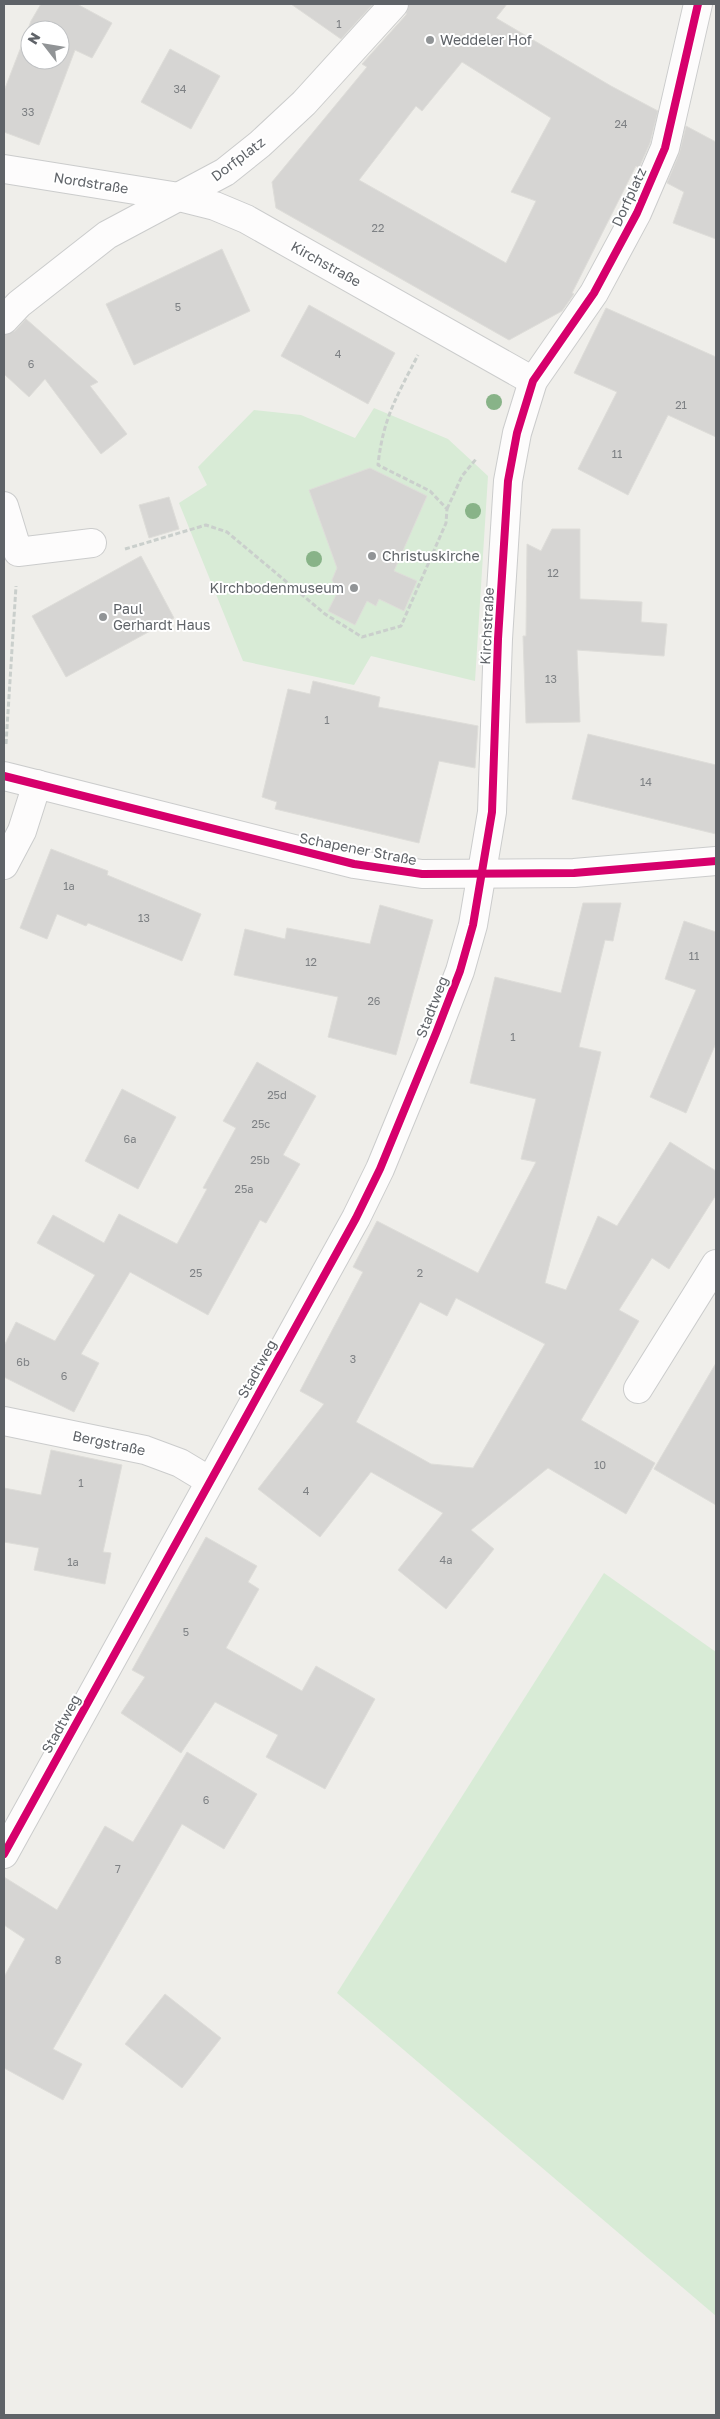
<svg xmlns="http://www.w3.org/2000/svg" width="720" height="2419" viewBox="0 0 720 2419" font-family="'Golos Text',sans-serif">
	<rect width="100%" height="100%" fill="#efeeea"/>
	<g fill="#d8ebd6">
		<polygon points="374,408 448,439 488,476 475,681 371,656 354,685 243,661 179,503 207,485 198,467 254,410 301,415 355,438"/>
		<polygon points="604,1573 716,1652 716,2316 337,1993"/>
	</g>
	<g fill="#d6d5d3" stroke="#deddd9" fill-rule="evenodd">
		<path d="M41,4H77L112,23L92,58L75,50L39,145L4,132V91L31,21ZM30,30H60V60H30Z"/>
		<polygon points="291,4 373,4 341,39"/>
		<path d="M409,4H507L496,18L611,86L658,111L650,143L639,168L636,166L572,293L574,294L562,311L509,340L276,208L272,182L367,67L362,64L406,15ZM462,62L551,118L511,192L536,201L506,263L359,180L416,106L422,111Z"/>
		<polygon points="170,49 220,76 191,129 141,102"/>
		<polygon points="686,126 716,142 716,239 673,223 684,192 667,183 679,154"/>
		<polygon points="222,249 250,311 134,365 106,304"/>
		<polygon points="309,305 395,353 368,404 281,356"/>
		<polygon points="606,308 716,357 716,437 668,415 628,495 578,469 617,392 574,373"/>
		<polygon points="26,319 98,382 90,386 127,434 101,454 45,379 29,397 4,374 4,335 15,331"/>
		<polygon points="370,468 427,496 394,571 417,581 404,611 379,599 376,606 367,601 355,625 328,611 338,591 332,580 337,568 309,490"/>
		<polygon points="169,497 179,529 149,538 139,505"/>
		<polygon points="552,529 580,529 580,599 642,602 641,622 667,624 664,656 577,650 580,722 526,723 523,636 526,636 527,544 541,551"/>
		<polygon points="141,556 174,618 66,677 32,616"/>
		<polygon points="313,681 380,697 378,707 478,726 475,768 439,761 419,843 275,809 277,802 262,797 288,689 310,694"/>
		<polygon points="588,734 716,765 716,834 572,799"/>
		<polygon points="51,849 108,871 107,875 201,914 182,961 88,923 86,926 57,914 47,939 20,928"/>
		<path d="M583,903H621L613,941L605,940L579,1047L601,1052L545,1283L566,1290L598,1216L617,1226L670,1142L716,1171V1195L669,1269L652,1258L619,1310L639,1321L581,1420L655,1463L626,1514L548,1468L471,1530L494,1549L446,1609L398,1570L443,1513L371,1472L320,1537L258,1489L324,1404L300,1391L363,1272L353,1267L377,1221L478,1273L536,1162L521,1159L536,1099L470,1083L495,977L561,993ZM456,1298L545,1344L473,1468L431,1464L356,1422L420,1302L447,1316Z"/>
		<polygon points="380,905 433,920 396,1055 328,1037 338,997 234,975 245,929 285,939 287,928 370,944"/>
		<polygon points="684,921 716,932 716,1043 686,1113 650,1097 696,990 665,979"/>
		<polygon points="257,1062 316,1096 283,1155 300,1164 266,1223 260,1220 208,1315 130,1272 81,1354 99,1363 74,1412 4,1377 4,1346 16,1322 55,1341 95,1275 37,1243 53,1215 104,1243 119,1214 177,1244 207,1189 203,1188 236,1128 223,1121"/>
		<polygon points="122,1089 176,1117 138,1189 85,1161"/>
		<polygon points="716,1363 716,1505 654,1469"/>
		<polygon points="51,1450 122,1465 103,1552 111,1553 105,1584 34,1570 39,1548 4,1542 4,1488 41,1495"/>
		<polygon points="206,1537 257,1566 248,1582 259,1589 226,1648 302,1691 316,1666 375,1699 325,1789 266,1757 278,1735 215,1702 181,1753 121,1713 145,1677 132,1670"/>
		<polygon points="187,1752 257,1794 224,1849 182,1824 53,2049 82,2064 63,2100 4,2068 4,1977 25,1939 4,1925 4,1877 57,1910 105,1826 133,1842"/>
		<polygon points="165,1994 221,2038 182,2088 125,2044"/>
	</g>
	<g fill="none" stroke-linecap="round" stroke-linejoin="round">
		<g stroke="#cbcccc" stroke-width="30">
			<g id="minor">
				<polyline points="4,169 179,197 215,206 246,219 533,381"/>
				<polyline points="4,320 19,304 107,235 225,172 260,144 304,103 394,4"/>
				<polyline points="4,506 18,552 92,543"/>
				<polyline points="4,776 354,864 422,874 574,873 716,861"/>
				<polyline points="4,865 22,831 37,784"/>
				<polyline points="638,1389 716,1264"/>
				<polyline points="4,1421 145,1450 180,1463 210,1481"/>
				<polyline points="4,1854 356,1218 380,1169 436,1033 460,971 473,925 492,812 498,639 508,481 517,433 533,381 594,293 637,213 665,148 698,4"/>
			</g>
		</g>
		<g stroke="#cacfcc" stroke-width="3" stroke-dasharray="5 2.5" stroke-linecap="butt">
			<polyline points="447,509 462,476 476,459"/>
			<path d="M125,549L206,525L227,532L325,614L362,637L401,626L446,523L447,509L430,491L378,465C383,418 397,396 418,355"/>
			<polyline points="6,744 16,586"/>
		</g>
		<use href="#minor" stroke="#fdfcfc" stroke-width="28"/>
		<g stroke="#fff" stroke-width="11">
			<g id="cycleway">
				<polyline points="4,776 354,864 422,874 574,873 716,861"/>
				<polyline points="4,1854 356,1218 380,1169 436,1033 460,971 473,925 492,812 498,639 508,481 517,433 533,381 594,293 637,213 665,148 698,4"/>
			</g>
		</g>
		<use href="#cycleway" stroke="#d6006c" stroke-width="8"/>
	</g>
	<g fill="#88b388">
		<circle cx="494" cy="402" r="8"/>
		<circle cx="473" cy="511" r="8"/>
		<circle cx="314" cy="559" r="8"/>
	</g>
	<g fill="#919496" stroke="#fff" stroke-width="2">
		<circle cx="430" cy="40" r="5"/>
		<circle cx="372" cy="556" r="5"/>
		<circle cx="354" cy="588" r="5"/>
		<circle cx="103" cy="617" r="5"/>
	</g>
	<g text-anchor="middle" stroke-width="4" stroke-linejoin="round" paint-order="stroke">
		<g font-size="11" fill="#7e8184">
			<text x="339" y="28">1</text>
			<text x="180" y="93">34</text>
			<text x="28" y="116">33</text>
			<text x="621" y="128">24</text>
			<text x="378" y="232">22</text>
			<text x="178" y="311">5</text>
			<text x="338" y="358">4</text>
			<text x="31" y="368">6</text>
			<text x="681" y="409">21</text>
			<text x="617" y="458">11</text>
			<text x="553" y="577">12</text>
			<text x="551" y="683">13</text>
			<text x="327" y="724">1</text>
			<text x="646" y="786">14</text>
			<text x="69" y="890">1a</text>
			<text x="144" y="922">13</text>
			<text x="694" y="960">11</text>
			<text x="311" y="966">12</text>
			<text x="374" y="1005">26</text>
			<text x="513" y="1041">1</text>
			<text x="277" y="1099">25d</text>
			<text x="261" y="1128">25c</text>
			<text x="130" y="1143">6a</text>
			<text x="260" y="1164">25b</text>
			<text x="244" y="1193">25a</text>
			<text x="196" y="1277">25</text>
			<text x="420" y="1277">2</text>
			<text x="353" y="1363">3</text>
			<text x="23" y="1366">6b</text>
			<text x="64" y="1380">6</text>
			<text x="600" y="1469">10</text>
			<text x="81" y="1487">1</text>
			<text x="306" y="1495">4</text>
			<text x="446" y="1564">4a</text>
			<text x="73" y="1566">1a</text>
			<text x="186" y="1636">5</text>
			<text x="206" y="1804">6</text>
			<text x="118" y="1873">7</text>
			<text x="58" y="1964">8</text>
		</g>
		<g font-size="14" fill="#5f6368" stroke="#fff" text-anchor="start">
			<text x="440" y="45">Weddeler Hof</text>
			<text x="382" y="561">Christuskirche</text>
			<text x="344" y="593" text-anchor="end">Kirchbodenmuseum</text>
			<text x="113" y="614">Paul<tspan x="113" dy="16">Gerhardt Haus</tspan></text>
		</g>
		<g font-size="14" fill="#5f6368" stroke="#fff">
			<text transform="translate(238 159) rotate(-37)" y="5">Dorfplatz</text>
			<text transform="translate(91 183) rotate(9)" y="5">Nordstraße</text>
			<text transform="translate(629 197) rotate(-65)" y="5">Dorfplatz</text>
			<text transform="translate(326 264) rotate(29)" y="5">Kirchstraße</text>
			<text transform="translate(487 626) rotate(-87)" y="5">Kirchstraße</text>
			<text transform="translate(358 849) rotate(11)" y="5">Schapener Straße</text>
			<text transform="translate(432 1007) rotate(-69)" y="5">Stadtweg</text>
			<text transform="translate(257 1369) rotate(-61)" y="5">Stadtweg</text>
			<text transform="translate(109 1443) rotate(12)" y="5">Bergstraße</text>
			<text transform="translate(61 1724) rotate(-61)" y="5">Stadtweg</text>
		</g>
	</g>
	<rect width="720" height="2419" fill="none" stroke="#5f6368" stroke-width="10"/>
	<g transform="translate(45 45) rotate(301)"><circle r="24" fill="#ffffff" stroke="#bfc1c3"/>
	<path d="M0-4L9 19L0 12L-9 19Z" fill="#919496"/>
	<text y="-8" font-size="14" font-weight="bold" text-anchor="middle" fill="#5f6368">N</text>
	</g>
</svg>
